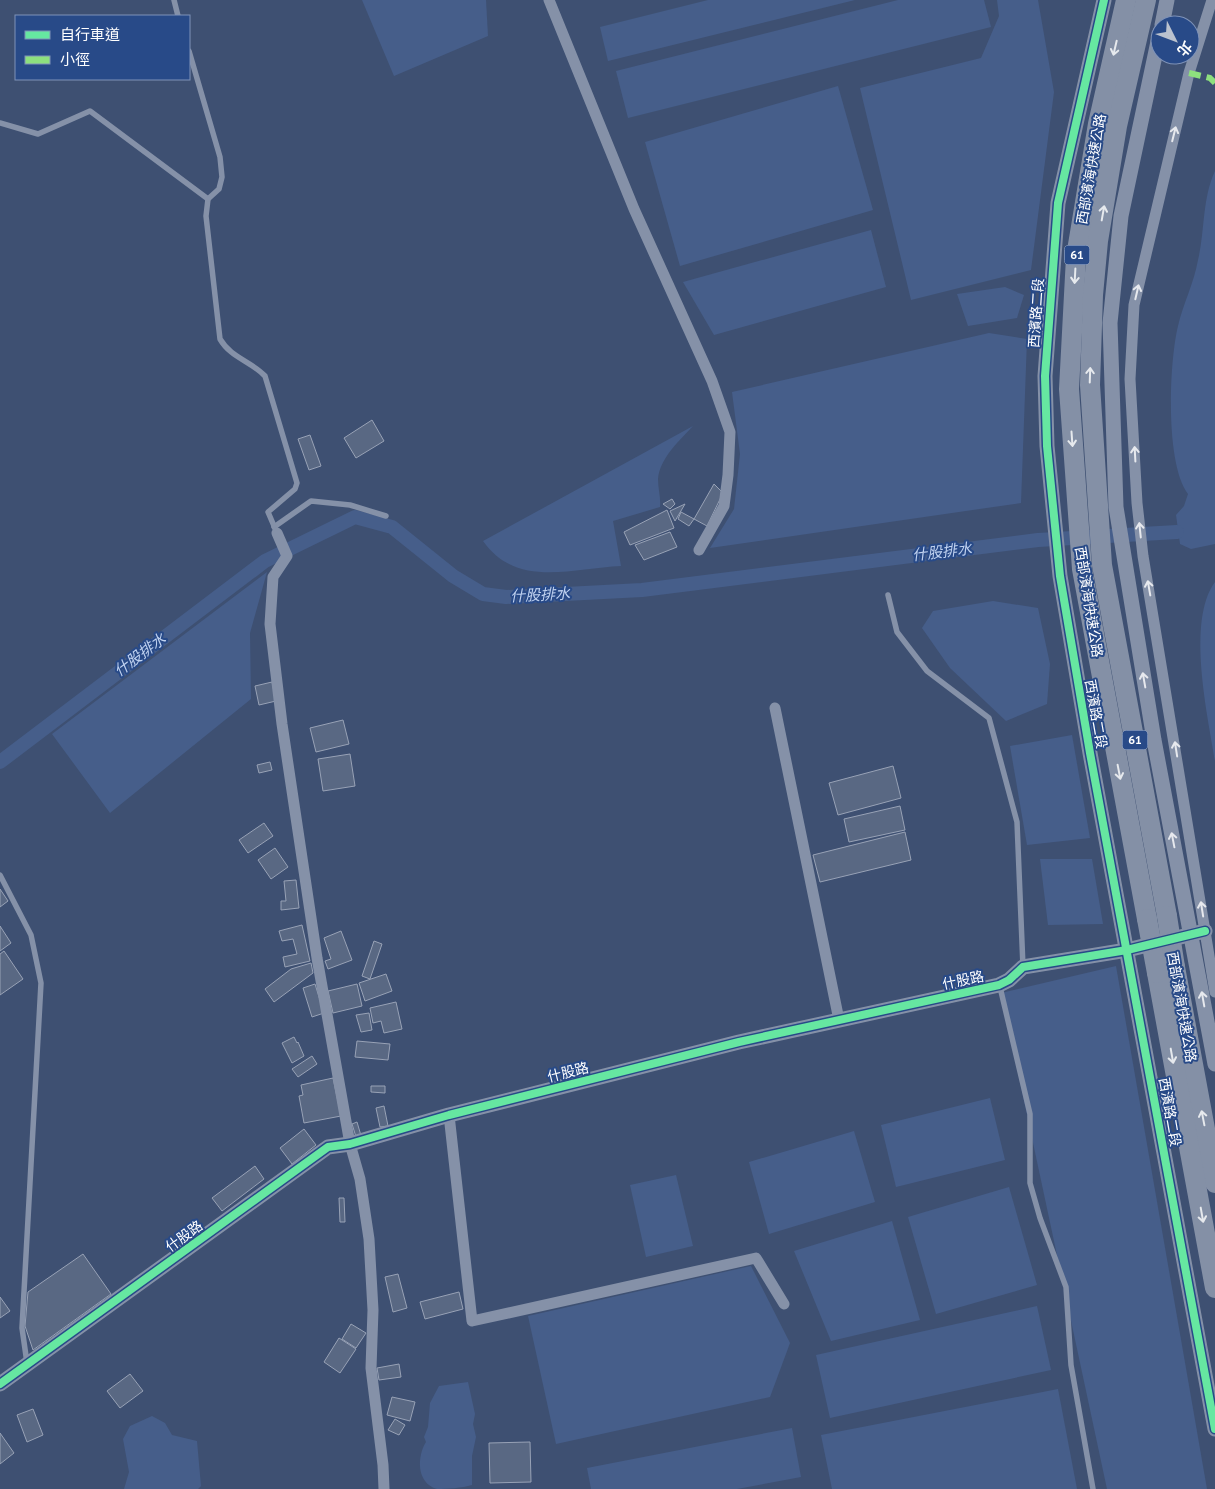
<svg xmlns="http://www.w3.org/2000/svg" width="1215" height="1489" viewBox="0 0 1215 1489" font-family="'PT Sans','Noto Sans TC',sans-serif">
	<rect width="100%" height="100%" fill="#3e5072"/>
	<g fill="#465e8a">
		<polygon points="362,0 486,0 488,36 394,76"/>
		<polygon points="708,0 855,0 608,61 600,27"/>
		<polygon points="898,0 984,0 991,27 628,118 616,71"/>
		<polygon points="997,0 1038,0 1054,92 1031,270 911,300 860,88 981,58 999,16"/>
		<polygon points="838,86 873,210 680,266 645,142"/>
		<path d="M1215,171V544L1191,549L1180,544L1176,515L1184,506L1188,494C1165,464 1169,363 1178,326C1183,304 1194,283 1198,260C1205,231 1202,199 1215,171Z"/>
		<polygon points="871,230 886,287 714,335 683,282"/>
		<polygon points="1005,287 1024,295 1017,318 968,326 957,294"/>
		<polygon points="989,333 1027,339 1021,503 710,548 734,509 740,454 732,392"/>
		<path d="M693,426C679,441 660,458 658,479C658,489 661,498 660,507L613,521L621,566C572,568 517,589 483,541Z"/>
		<polygon points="267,572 250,633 251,699 110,813 52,734"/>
		<path d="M1215,582V761C1208,716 1186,621 1215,582Z"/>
		<polygon points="993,601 1038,608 1050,664 1047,704 1006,721 950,668 922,628 933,611"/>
		<polygon points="1072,735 1090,838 1027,845 1010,746"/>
		<polygon points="1040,859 1092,859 1103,924 1048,925"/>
		<polygon points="1116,966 1207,1489 1107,1489 1001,993"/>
		<polygon points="990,1098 1005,1160 896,1187 881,1125"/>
		<polygon points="854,1131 875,1202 769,1234 749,1162"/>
		<polygon points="676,1175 693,1246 646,1257 630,1185"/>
		<polygon points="1009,1187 1037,1285 936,1314 908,1217"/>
		<polygon points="892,1221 920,1320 831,1341 794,1251"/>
		<polygon points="751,1266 790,1343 770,1397 556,1444 528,1316"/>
		<polygon points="1037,1306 1051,1370 830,1418 816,1355"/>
		<path d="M468,1382L475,1414L473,1424L476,1437L472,1456V1485C462,1488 447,1489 437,1489C416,1483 417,1456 426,1442L424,1437L428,1427L430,1403L439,1386Z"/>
		<polygon points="1058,1389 1077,1489 832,1489 821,1435"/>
		<polygon points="152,1416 165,1423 172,1435 197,1441 201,1486 198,1489 124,1489 129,1472 123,1439 130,1426"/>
		<polygon points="792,1428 801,1477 737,1489 591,1489 587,1468"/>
	</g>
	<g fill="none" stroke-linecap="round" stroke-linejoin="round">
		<polyline stroke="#465e8a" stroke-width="14" points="0,762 265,561 355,517 392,527 453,576 483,594 506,597 642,590 1038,540 1177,532"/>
	</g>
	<g fill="#596883" stroke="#98a2b6">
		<polygon points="372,420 384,441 356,458 344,438"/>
		<polygon points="310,435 321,466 309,470 298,439"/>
		<polygon points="714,484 723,493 707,526 694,519"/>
		<polygon points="672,499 675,504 670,509 663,504"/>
		<polygon points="685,504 675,521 670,511"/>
		<polygon points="667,510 674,528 630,545 624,532"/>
		<polygon points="681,512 694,519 689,526 678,519"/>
		<polygon points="670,532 677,547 644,560 635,545"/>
		<polygon points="272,682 276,701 259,705 255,686"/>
		<polygon points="343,720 349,744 316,752 310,728"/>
		<polygon points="350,754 355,786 323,791 318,759"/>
		<polygon points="270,762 272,770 259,773 257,765"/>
		<polygon points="893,766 901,798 838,815 829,783"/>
		<polygon points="900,806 905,830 849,842 844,819"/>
		<polygon points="264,823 273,836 248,853 239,840"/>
		<polygon points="905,832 911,860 820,882 813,855"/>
		<polygon points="275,848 288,867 271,879 258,860"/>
		<polygon points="296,880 299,908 281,910 281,901 286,901 284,881"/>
		<polygon points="0,889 8,901 0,907"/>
		<polygon points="302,925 310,961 285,967 283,957 297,954 293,939 282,941 279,931"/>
		<polygon points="0,926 11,943 0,951"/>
		<polygon points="341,931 352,960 328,969 325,961 331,959 324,938"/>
		<polygon points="374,941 382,944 370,979 362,976"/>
		<polygon points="4,951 23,979 0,995 0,954"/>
		<polygon points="311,963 313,973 274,1002 265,989 291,969"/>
		<polygon points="386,974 392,991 365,1001 359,983"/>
		<polygon points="315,984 324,1013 312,1017 303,988"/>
		<polygon points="357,984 362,1006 333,1013 328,991"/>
		<polygon points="396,1002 402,1029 384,1033 381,1021 373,1023 370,1008"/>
		<polygon points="369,1013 372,1030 361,1032 356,1015"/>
		<polygon points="294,1037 297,1043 298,1042 304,1056 292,1063 282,1043"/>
		<polygon points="357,1041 390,1044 388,1060 355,1057"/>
		<polygon points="312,1056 317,1064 298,1077 292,1069"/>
		<polygon points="333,1078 341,1116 304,1123 299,1096 303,1095 301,1085"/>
		<polygon points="371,1086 385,1086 385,1093 371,1092"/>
		<polygon points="384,1106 388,1126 380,1127 376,1108"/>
		<polygon points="357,1122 362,1139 357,1140 352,1124"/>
		<polygon points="304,1129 316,1145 292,1164 280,1148"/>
		<polygon points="255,1166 264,1179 222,1211 212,1198"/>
		<polygon points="339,1198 344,1198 345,1222 340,1222"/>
		<polygon points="83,1254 111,1294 33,1350 25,1326 28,1292"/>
		<polygon points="398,1274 407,1308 393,1312 385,1277"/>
		<polygon points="459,1292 463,1309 425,1319 420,1302"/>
		<polygon points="0,1297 10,1311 0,1318"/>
		<polygon points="351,1324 366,1333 356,1348 342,1339"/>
		<polygon points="339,1338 356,1349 340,1373 324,1362"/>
		<polygon points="399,1364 401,1377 379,1380 377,1368"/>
		<polygon points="130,1374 143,1391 120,1408 107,1391"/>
		<polygon points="392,1397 415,1402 410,1421 387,1415"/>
		<polygon points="33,1409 43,1435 27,1442 17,1415"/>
		<polygon points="395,1419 405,1425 399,1435 388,1430"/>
		<polygon points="0,1433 14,1453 0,1464"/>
		<polygon points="530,1442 531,1482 490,1483 489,1443"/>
	</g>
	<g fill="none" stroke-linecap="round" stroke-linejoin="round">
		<g stroke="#8591a8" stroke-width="5.5">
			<polyline points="174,0 178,16"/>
			<path d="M189,51L220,157L222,177L219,189L208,199L206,216L220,339C231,358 251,361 265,376L297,483L295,489L268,512L277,533"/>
			<polyline points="0,123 38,134 90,111 208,199"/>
			<polyline points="274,527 311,501 350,505 386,516"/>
			<polyline points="888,595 897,632 927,671 989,718 1017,822 1023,967"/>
			<polyline points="0,875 31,935 41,983 22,1328 27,1363"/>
			<polyline points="1000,987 1030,1114 1030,1183 1040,1218 1066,1287 1071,1365 1093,1489"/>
		</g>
		<g stroke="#8591a8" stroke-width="11">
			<polyline points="549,0 634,209 712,381 730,432 728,475 724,506 699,550"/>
			<polyline points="1212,0 1189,73 1134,305 1130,379 1137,503 1143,556 1215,992"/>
			<polyline points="277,533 287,556 273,577 270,624 282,724 317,958 350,1144 360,1179 369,1239 373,1310 371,1368 383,1465 384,1489"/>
			<polyline points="775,708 839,1020"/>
			<polyline points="449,1115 472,1321 756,1258 784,1304"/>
		</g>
		<g stroke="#8591a8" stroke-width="15">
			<polyline points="1104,0 1058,203 1045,376 1047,446 1060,576 1090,753 1215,1429"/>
			<polyline points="1162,25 1167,0"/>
			<polyline points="1160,32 1121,216 1110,323 1116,507 1154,740 1215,1064"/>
			<polyline points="0,1384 328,1147 350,1144 449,1115 739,1042 999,985 1009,980 1023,967 1127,950 1205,931"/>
		</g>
		<g stroke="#8490a6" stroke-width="20">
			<polyline points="1126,0 1098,124 1076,257 1069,389 1082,569 1147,919"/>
			<polyline points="1146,0 1117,126 1098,241 1093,295 1090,385 1102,565 1167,916"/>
			<polyline points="1175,967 1215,1183"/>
			<polyline points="1157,973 1215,1288"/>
		</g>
		<g stroke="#8490a6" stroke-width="20">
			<polyline points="1167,916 1175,967"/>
			<polyline points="1147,919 1157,973"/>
		</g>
		<polyline stroke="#8de07e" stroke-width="6" stroke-dasharray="12 6" stroke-linecap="butt" points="1189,73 1210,78 1215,83"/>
		<g stroke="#284a88" stroke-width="11">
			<g id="cycleway">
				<polyline points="1104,0 1058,203 1045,376 1047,446 1060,576 1090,753 1215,1429"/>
				<polyline points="0,1384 328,1147 350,1144 449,1115 739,1042 999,985 1009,980 1023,967 1127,950 1205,931"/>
			</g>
		</g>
		<use href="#cycleway" stroke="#66e7a1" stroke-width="8"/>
	</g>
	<defs><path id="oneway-shaft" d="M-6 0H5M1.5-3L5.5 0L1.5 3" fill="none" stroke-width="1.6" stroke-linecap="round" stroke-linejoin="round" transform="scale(1.25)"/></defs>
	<g stroke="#e6e9ed">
		<use href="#oneway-shaft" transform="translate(1115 48) rotate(103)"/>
		<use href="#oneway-shaft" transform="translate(1103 213) rotate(-80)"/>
		<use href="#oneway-shaft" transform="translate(1075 276) rotate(93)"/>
		<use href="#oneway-shaft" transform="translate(1090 375) rotate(-88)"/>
		<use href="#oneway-shaft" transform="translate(1072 439) rotate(86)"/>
		<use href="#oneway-shaft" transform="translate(1119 772) rotate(79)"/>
		<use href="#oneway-shaft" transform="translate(1172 1056) rotate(80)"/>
		<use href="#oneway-shaft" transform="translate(1203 1118) rotate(-101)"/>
		<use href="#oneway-shaft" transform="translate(1202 1215) rotate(80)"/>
	</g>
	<g stroke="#e7e9ee">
		<use href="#oneway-shaft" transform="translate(1174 134) rotate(-76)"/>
		<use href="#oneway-shaft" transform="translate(1137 292) rotate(-77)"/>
		<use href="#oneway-shaft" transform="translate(1135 454) rotate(-93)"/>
		<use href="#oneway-shaft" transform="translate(1140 530) rotate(-96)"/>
		<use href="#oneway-shaft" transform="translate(1149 588) rotate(-100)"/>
		<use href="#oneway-shaft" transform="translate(1144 680) rotate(-100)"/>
		<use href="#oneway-shaft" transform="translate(1176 749) rotate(-99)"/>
		<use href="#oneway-shaft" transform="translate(1173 840) rotate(-101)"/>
		<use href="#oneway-shaft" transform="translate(1202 909) rotate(-99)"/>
		<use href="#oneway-shaft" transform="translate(1203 999) rotate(-100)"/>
	</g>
	<g text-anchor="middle" stroke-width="4" stroke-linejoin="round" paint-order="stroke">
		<g fill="#284a88" stroke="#bec9db" stroke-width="1">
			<rect x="1064.5" y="245.5" width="25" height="19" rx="4"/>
			<rect x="1122.5" y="730.5" width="25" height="19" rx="4"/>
		</g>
		<g font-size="12" font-weight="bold" fill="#fff">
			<text x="1077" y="259">61</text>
			<text x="1135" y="744">61</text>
		</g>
		<g font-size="14" fill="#fff" stroke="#284a88">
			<text transform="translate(1091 169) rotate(-80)" y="5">西部濱海快速公路</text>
			<text transform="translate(1036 313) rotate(-86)" y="5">西濱路二段</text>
			<text transform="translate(1089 602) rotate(81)" y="5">西部濱海快速公路</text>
			<text transform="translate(1096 714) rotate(80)" y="5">西濱路二段</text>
			<text transform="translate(963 980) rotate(-12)" y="5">什股路</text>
			<text transform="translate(1182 1007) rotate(80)" y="5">西部濱海快速公路</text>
			<text transform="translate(568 1072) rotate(-14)" y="5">什股路</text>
			<text transform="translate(1170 1112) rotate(80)" y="5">西濱路二段</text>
			<text transform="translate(184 1236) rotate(-36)" y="5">什股路</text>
		</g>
		<g font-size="15" font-style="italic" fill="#c0d2f0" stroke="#284a88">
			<text transform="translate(942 552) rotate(-7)" y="5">什股排水</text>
			<text transform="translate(540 595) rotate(-3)" y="5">什股排水</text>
			<text transform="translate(140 655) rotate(-37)" y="5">什股排水</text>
		</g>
	</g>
	<rect x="15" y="15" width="175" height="65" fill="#284a88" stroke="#7e92b8"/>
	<rect x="25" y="31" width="25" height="8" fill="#66e7a1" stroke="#7e92b8"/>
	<text x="60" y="40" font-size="15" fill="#ffffff">自行車道</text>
	<rect x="25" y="56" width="25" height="8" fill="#8de07e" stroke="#7e92b8"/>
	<text x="60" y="65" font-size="15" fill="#ffffff">小徑</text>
	<g transform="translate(1175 40) rotate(132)"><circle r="24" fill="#284a88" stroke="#7e92b8"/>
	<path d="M0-4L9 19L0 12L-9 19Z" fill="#bbc2ce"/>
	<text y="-8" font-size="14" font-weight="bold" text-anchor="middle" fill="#ffffff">北</text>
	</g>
</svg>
